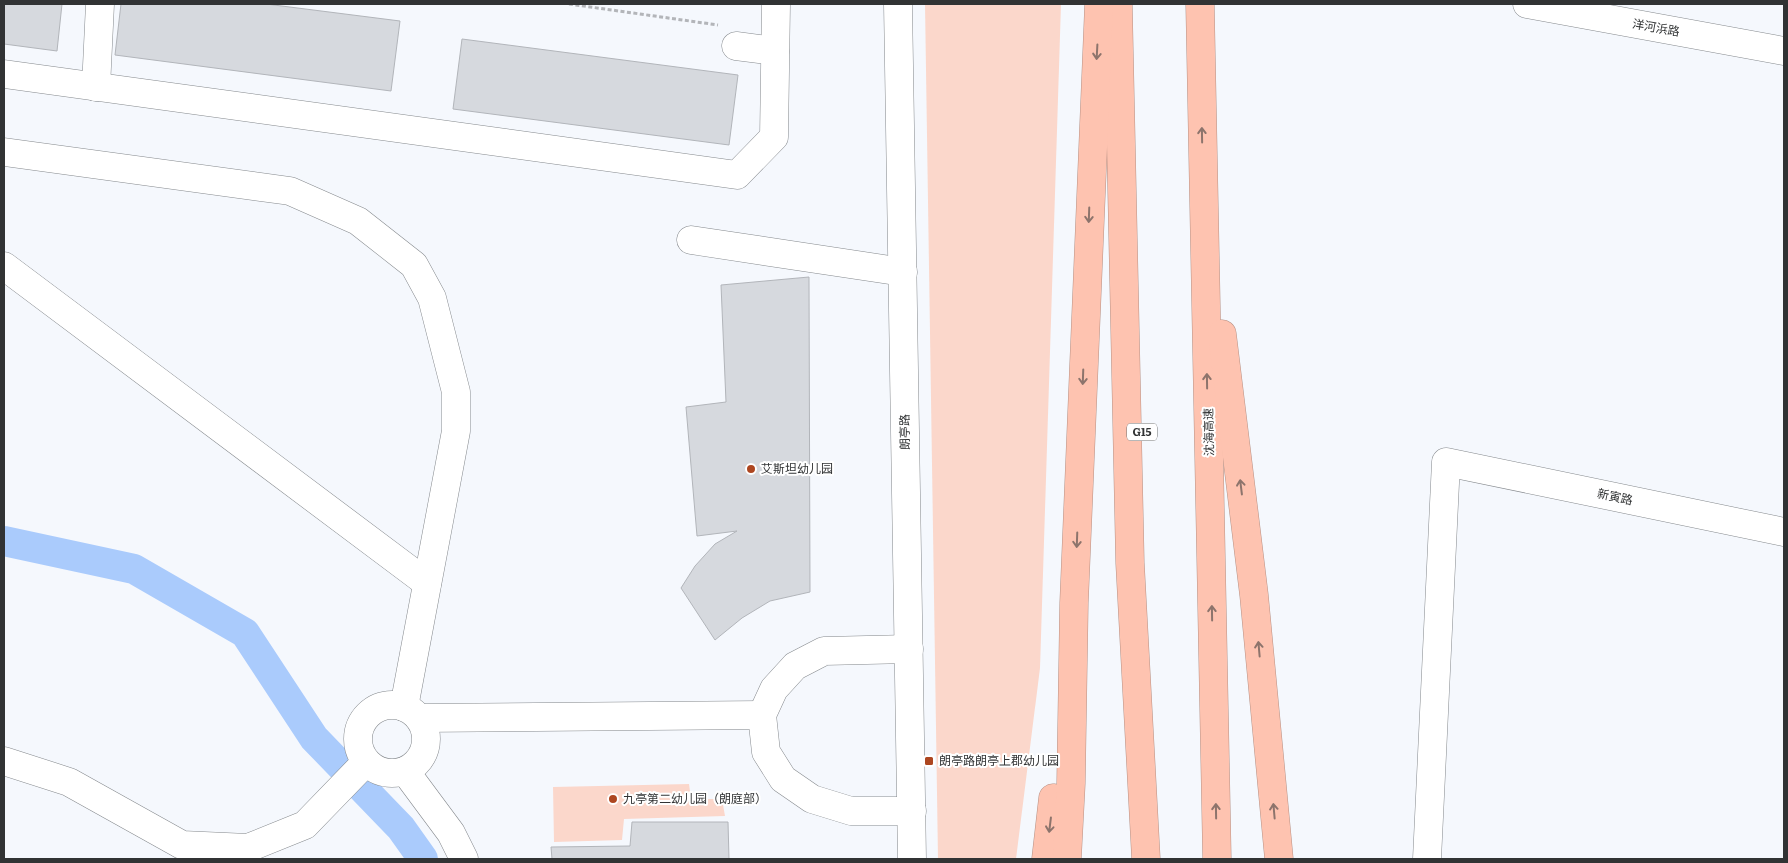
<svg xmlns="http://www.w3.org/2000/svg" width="1788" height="863" viewBox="0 0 1788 863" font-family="Literata,'Noto Sans SC',serif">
	<rect width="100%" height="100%" fill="#f5f8fd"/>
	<g fill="#fbd7cb">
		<polygon points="925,4 1061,4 1040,668 1016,859 938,859"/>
		<polygon points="689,784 691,799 722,799 725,816 624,819 622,840 554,842 553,787"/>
	</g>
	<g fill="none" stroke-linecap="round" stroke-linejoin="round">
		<polyline stroke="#aacbfc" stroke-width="30" points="4,541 134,569 245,633 314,738 401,828 423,859"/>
	</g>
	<g fill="#d6d9de" stroke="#b2b5ba">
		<polygon points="4,4 62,4 57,51 4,44"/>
		<polygon points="121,4 266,4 400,21 391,91 115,55"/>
		<polygon points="462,39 738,75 729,145 453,109"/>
		<polygon points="809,277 810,592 770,601 742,618 715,640 681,588 695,566 715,544 737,531 697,536 686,407 726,402 721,285"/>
		<polygon points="632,822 728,822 729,859 552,859 551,847 630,846"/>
	</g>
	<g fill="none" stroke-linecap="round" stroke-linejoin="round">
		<g stroke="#85898d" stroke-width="29">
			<g id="minor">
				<polyline points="898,4 912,859"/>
				<polyline points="1527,4 1784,51"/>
				<polyline points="736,46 775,51"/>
				<polyline points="4,74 737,175 774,137 776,4"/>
				<polyline points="96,87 100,4"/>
				<polyline points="4,152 290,191 358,221 414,265 432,298 456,392 456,431 404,707"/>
				<polyline points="691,240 903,272"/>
				<polyline points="4,266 427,583"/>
				<polyline points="909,649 824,651 795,666 774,689 762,715 766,752 783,779 812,799 851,811 912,811"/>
				<circle cx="392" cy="739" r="34"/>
				<polyline points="419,718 762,715"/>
				<polyline points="4,761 69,782 182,845 248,848 305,825 366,762"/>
				<polyline points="405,771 451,833 464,859"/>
				<polyline points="1427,859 1446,462 1784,532"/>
			</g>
		</g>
		<g stroke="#b69185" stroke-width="29">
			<g id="highway">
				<polyline points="1118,4 1130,563 1146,859"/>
				<polyline points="1200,4 1217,859"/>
				<polyline points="1222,334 1254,595 1279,859"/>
				<polyline points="1046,859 1053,798"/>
				<polyline points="1067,859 1071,783 1074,603 1099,4"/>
			</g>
		</g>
		<polyline stroke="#b3b5b9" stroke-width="3" stroke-dasharray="4 2.5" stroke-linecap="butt" points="569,4 718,25"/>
		<use href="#minor" stroke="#fff" stroke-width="28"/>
		<use href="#highway" stroke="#fec3b0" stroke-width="28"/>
	</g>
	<defs><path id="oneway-shaft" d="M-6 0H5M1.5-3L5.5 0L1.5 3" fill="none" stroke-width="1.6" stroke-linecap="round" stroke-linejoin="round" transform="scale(1.25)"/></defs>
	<g stroke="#8d746c">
		<use href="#oneway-shaft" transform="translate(1097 52) rotate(93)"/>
		<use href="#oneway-shaft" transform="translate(1202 135) rotate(-91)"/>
		<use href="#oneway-shaft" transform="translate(1089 215) rotate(92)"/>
		<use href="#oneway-shaft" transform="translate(1083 377) rotate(92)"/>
		<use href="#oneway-shaft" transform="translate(1207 381) rotate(-91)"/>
		<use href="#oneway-shaft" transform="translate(1241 487) rotate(-97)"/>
		<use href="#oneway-shaft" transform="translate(1077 540) rotate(92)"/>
		<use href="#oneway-shaft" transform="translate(1212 613) rotate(-91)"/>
		<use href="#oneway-shaft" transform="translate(1259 649) rotate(-95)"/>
		<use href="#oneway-shaft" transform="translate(1216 811) rotate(-91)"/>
		<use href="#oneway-shaft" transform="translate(1274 811) rotate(-95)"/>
		<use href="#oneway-shaft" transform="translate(1050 825) rotate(97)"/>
	</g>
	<g fill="#ad4620" stroke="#fff" stroke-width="2">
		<circle cx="751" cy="469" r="5"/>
		<rect x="924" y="756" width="10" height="10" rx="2.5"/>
		<circle cx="613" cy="799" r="5"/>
	</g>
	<g text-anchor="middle" stroke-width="4" stroke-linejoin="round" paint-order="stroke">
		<rect fill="#fff" stroke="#6f7071" stroke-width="1" x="1127" y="423.5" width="30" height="17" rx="4"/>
		<g font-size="11" font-weight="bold" fill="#313334">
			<text x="1142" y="436">G15</text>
		</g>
		<g font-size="12" fill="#313334" stroke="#fff">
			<text transform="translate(1656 28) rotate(10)" y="4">洋河浜路</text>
			<text transform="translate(905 432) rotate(-91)" y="4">朗亭路</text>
			<text transform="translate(1209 432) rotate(-91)" y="4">沈海高速</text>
			<text transform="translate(1615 497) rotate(12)" y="4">新寅路</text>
		</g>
		<g font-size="12" fill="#313334" stroke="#fff" text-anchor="start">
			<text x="761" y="473">艾斯坦幼儿园</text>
			<text x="939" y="765">朗亭路朗亭上郡幼儿园</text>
			<text x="623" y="803">九亭第二幼儿园（朗庭部）</text>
		</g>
	</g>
	<rect width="1788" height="863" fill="none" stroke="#313334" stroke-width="10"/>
</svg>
